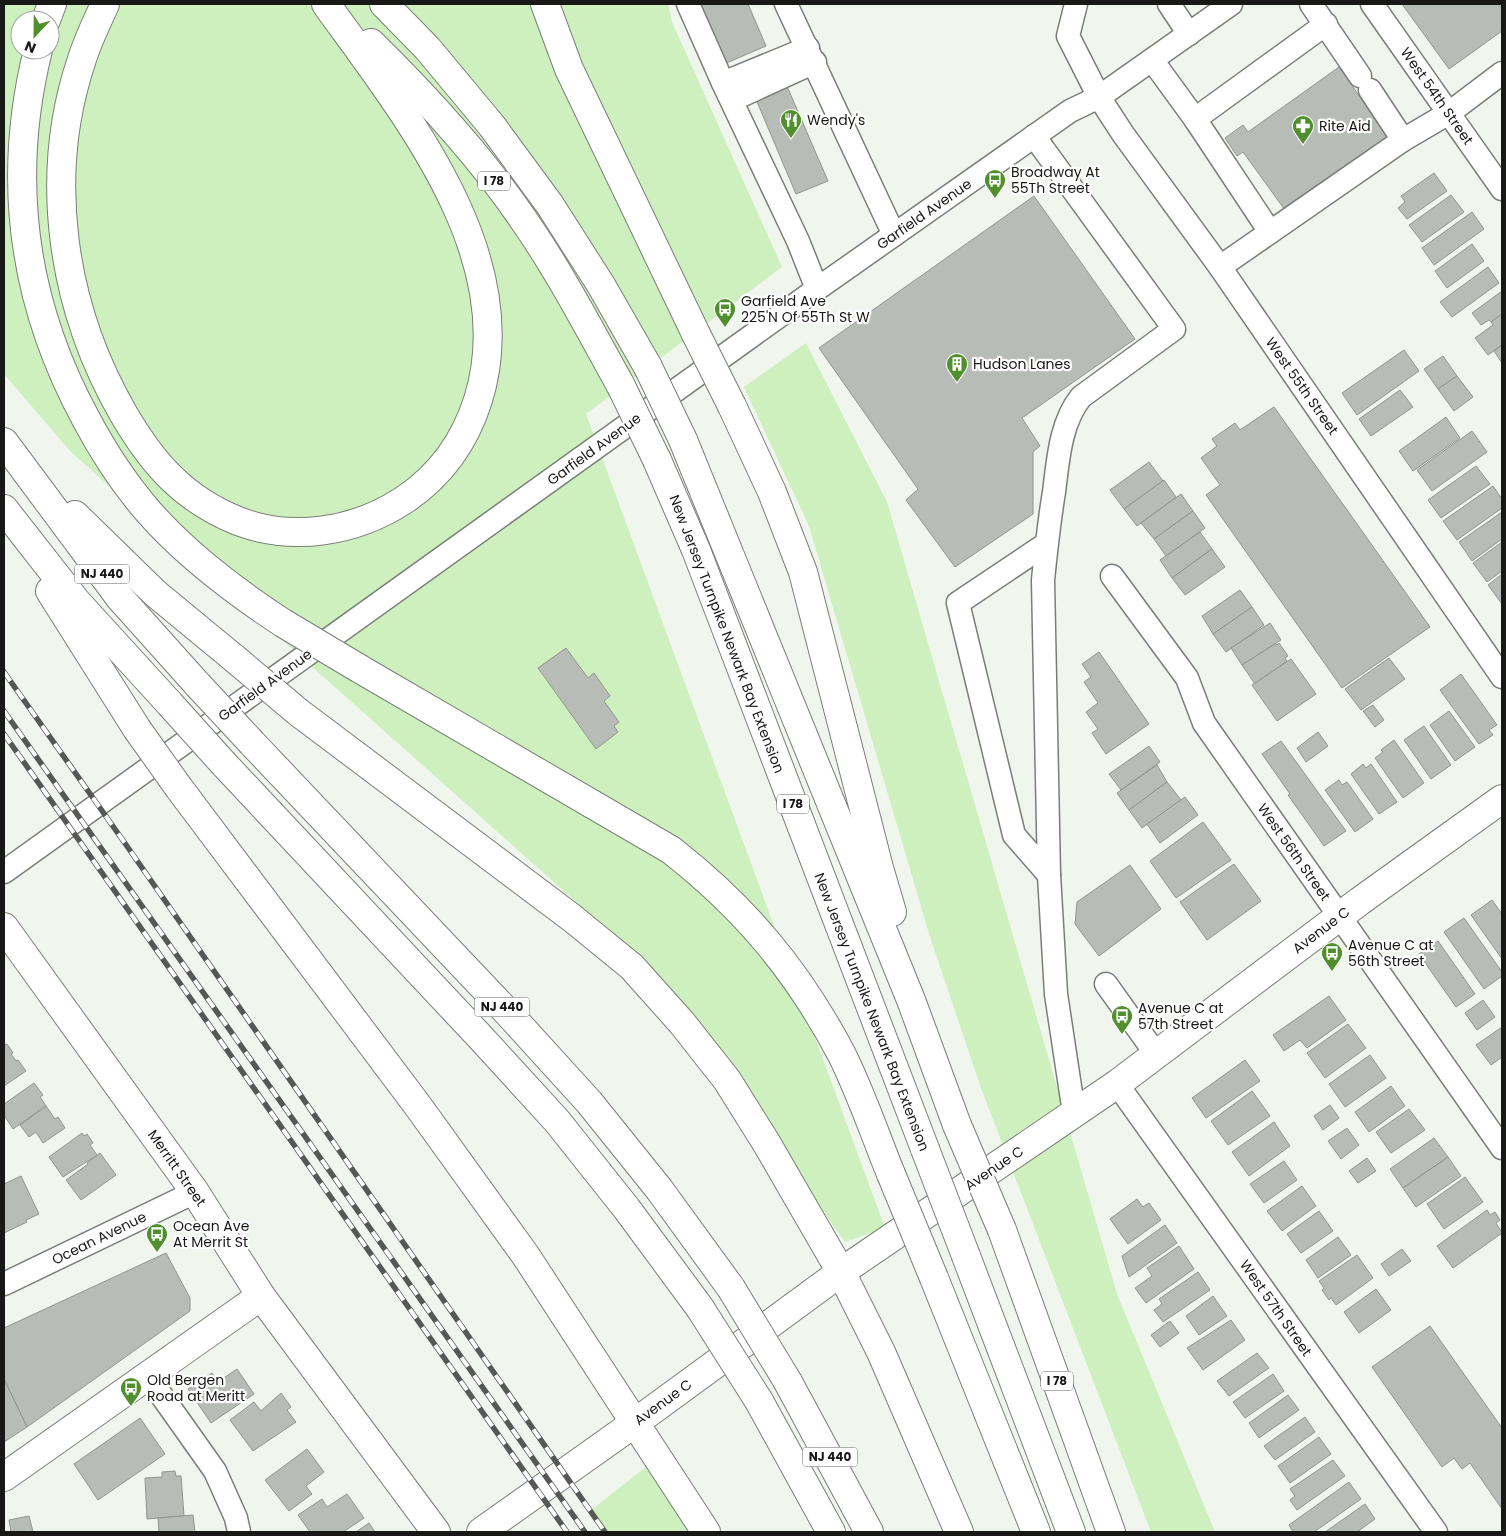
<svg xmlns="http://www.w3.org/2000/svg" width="1506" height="1536" viewBox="0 0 1506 1536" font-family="Poppins,sans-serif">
	<rect width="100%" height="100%" fill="#f0f5ee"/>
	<g fill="#cdf0be" fill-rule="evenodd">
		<path d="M4,4H668L672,22L782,267L586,414L885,1228L845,1242L648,966L70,451L4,374ZM20,20H50V50H20Z"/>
		<polygon points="806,343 887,502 1117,1294 1215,1532 1151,1532 981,1088 930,937 809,526 744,387"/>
		<polygon points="646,1467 689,1532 605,1532 590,1511"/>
	</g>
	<g fill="#b8bcb6" stroke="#91958f">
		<polygon points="703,4 748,4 766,46 724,64 697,6"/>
		<polygon points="1402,4 1499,4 1502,9 1502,31 1449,69"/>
		<polygon points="1339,67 1388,137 1285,210 1243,152 1237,156 1225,138 1243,125 1248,132"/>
		<polygon points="786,84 828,181 796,194 755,97"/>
		<polygon points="1434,173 1447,191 1407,219 1398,208 1405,202 1401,196"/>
		<polygon points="1451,195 1464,212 1422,242 1409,225"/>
		<polygon points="1034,196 1135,339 1022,418 1040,446 1033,452 1033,514 955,567 906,500 918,489 819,348"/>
		<polygon points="1472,212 1484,229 1434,265 1422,248"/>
		<polygon points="1472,244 1484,261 1447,288 1435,271"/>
		<polygon points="1488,267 1499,283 1452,317 1440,302"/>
		<polygon points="1502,291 1502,314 1491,322 1489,320 1481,325 1472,313"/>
		<polygon points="1502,314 1502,345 1488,355 1475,338 1493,325 1491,322"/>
		<polygon points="1502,345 1502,363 1494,351"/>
		<polygon points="1404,350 1419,371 1357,415 1342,393"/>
		<polygon points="1443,356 1457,376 1438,389 1424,369"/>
		<polygon points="1457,376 1473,397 1454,411 1438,389"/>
		<polygon points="1400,390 1413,407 1371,436 1359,419"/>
		<polygon points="1274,407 1430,627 1342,688 1206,495 1220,485 1201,458 1217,446 1212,439 1235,423 1240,430"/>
		<polygon points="1446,417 1460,438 1413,471 1399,451"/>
		<polygon points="1472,431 1487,452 1432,491 1417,470"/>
		<polygon points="1149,462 1163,481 1124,509 1110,490"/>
		<polygon points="1476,466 1490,484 1441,518 1428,500"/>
		<polygon points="1164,480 1176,497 1137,526 1124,509"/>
		<polygon points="1493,486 1502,499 1502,508 1457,540 1443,521"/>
		<polygon points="1181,494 1193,511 1154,539 1141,523"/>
		<polygon points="1193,511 1205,528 1166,556 1154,539"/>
		<polygon points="1502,512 1502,539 1472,561 1459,542"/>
		<polygon points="1200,532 1212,549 1172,578 1160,560"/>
		<polygon points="1502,542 1502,571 1487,582 1473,563"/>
		<polygon points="1212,549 1225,567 1185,595 1172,578"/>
		<polygon points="1502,574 1502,604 1488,585"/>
		<polygon points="1240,590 1252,607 1213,634 1202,616"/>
		<polygon points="1252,607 1264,625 1226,652 1213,634"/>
		<polygon points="1270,623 1281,640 1242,665 1231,648"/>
		<polygon points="1279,643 1288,656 1285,658 1287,661 1255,684 1242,665 1275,644 1277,645"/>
		<polygon points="566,648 588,678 594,673 610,696 604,701 619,722 614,726 618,732 596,749 538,668"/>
		<polygon points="1099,652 1149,724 1106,754 1092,733 1098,729 1086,712 1098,703 1084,682 1091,677 1082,664"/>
		<polygon points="1389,658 1405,679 1361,710 1345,689"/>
		<polygon points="1291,659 1316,694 1277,721 1252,685"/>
		<polygon points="1461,674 1497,725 1489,730 1493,735 1479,744 1440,690"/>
		<polygon points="1373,705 1384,720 1375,727 1363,711"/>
		<polygon points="1449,711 1475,747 1455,761 1430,725"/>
		<polygon points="1424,726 1451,765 1431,779 1404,740"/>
		<polygon points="1318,732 1328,746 1306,762 1297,748"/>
		<polygon points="1394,740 1424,783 1403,798 1375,758 1383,752 1381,750"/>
		<polygon points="1281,741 1346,831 1324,846 1288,795 1290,794 1262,754"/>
		<polygon points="1149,746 1160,762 1121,790 1109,774"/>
		<polygon points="1363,764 1366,768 1371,764 1397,802 1379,814 1351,774"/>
		<polygon points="1157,765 1167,782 1129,810 1117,793"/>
		<polygon points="1339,780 1342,785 1347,782 1373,819 1355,832 1325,790"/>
		<polygon points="1167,782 1181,800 1142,828 1129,810"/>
		<polygon points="1185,797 1198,815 1160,843 1147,824"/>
		<polygon points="1203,822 1231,860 1176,898 1150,861"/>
		<polygon points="1234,864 1261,901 1207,940 1180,902"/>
		<polygon points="1130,865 1161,909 1099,956 1075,924 1077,902"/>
		<polygon points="1492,900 1502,914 1502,959 1471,915"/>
		<polygon points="1464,918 1502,972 1502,976 1484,989 1444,932"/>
		<polygon points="1438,941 1475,994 1456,1007 1419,954"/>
		<polygon points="1329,996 1346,1020 1307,1048 1300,1040 1284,1051 1273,1035"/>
		<polygon points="1483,1000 1495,1017 1477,1030 1465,1013"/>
		<polygon points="1348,1024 1366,1048 1325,1078 1307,1053"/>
		<polygon points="1502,1027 1502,1057 1491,1065 1476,1045"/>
		<polygon points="7,1044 13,1053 11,1054 16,1061 18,1060 26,1071 4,1086 4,1045"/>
		<polygon points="1370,1055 1386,1078 1345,1107 1329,1084"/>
		<polygon points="1245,1060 1260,1081 1206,1118 1192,1098"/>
		<polygon points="34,1083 43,1095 40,1097 46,1106 13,1129 4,1115 4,1104"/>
		<polygon points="1391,1086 1405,1106 1369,1132 1355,1112"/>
		<polygon points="1252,1091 1270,1116 1228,1145 1211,1121"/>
		<polygon points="1330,1105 1339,1118 1323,1130 1314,1116"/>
		<polygon points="46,1106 55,1119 58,1117 65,1128 43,1143 36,1132 29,1137 20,1125"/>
		<polygon points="1409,1109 1425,1130 1391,1153 1376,1132"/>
		<polygon points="1274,1122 1290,1146 1249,1176 1232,1152"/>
		<polygon points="1347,1128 1359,1145 1341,1159 1328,1141"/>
		<polygon points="82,1133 84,1136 87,1134 93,1143 90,1145 97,1155 63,1177 49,1157"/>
		<polygon points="1434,1138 1448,1157 1403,1188 1390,1169"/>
		<polygon points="100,1153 116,1175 81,1200 66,1180 88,1164 87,1163"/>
		<polygon points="1448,1157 1461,1176 1416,1207 1403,1188"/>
		<polygon points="1367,1158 1376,1171 1358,1183 1349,1171"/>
		<polygon points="1284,1161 1297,1180 1264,1203 1250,1184"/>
		<polygon points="21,1176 39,1214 26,1220 27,1222 4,1233 4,1184"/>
		<polygon points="1465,1177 1483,1202 1444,1229 1427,1204"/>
		<polygon points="1302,1186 1316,1206 1282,1231 1267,1211"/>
		<polygon points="1137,1199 1143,1207 1149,1203 1161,1220 1128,1244 1110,1219"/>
		<polygon points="1487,1210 1490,1215 1495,1212 1500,1220 1496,1223 1502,1233 1453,1268 1437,1246"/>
		<polygon points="1319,1211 1333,1231 1301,1253 1287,1234"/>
		<polygon points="1165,1225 1177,1243 1129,1277 1122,1256"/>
		<polygon points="1338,1237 1351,1255 1318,1278 1306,1260"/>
		<polygon points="1179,1246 1194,1269 1146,1303 1135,1288 1152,1276 1147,1268"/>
		<polygon points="1402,1249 1411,1261 1389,1276 1381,1264"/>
		<polygon points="166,1253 190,1298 190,1311 27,1427 4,1379 4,1328"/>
		<polygon points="1357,1255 1373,1278 1336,1305 1331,1298 1329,1300 1322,1290 1324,1288 1319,1281"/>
		<polygon points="1198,1272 1210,1290 1163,1322 1154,1310 1162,1304 1159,1299"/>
		<polygon points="1376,1289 1391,1310 1359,1333 1344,1312"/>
		<polygon points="1213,1296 1227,1316 1199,1335 1186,1316"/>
		<polygon points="1231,1320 1245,1340 1203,1370 1187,1348"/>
		<polygon points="1170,1321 1179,1333 1160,1347 1151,1335"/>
		<polygon points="1430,1326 1502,1428 1502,1509 1470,1463 1462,1469 1454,1458 1442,1467 1372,1367"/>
		<polygon points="1257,1353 1269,1368 1229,1396 1217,1381"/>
		<polygon points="237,1369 254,1394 211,1423 188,1389 212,1373 218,1382"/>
		<polygon points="1273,1374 1284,1391 1245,1418 1233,1402"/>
		<polygon points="4,1379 27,1427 4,1442"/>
		<polygon points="281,1393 291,1407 287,1410 296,1422 253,1451 230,1420 254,1402 261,1411"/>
		<polygon points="1288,1395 1299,1410 1259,1438 1249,1423"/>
		<polygon points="1305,1417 1315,1432 1275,1460 1264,1446"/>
		<polygon points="140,1418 165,1454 98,1500 74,1464"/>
		<polygon points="1319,1437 1331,1454 1290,1483 1278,1466"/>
		<polygon points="307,1449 324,1472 306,1486 312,1494 289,1511 265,1480"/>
		<polygon points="1333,1460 1345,1476 1297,1510 1290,1500 1295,1496 1290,1489"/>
		<polygon points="175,1471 176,1476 181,1476 184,1516 147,1519 145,1478 162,1477 162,1472"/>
		<polygon points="1349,1482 1361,1499 1314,1532 1293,1532 1289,1525"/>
		<polygon points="347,1494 364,1518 343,1532 310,1532 298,1515 322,1499 327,1507"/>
		<polygon points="1365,1504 1375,1519 1357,1532 1325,1532"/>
		<polygon points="193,1515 195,1532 159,1532 158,1518"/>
		<polygon points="29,1516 33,1532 11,1532 9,1520"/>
		<polygon points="369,1523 375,1532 356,1532"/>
	</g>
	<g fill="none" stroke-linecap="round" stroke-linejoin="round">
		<g stroke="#7a7e78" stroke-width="25">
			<g id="minor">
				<polyline points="688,4 723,83 798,241 817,289"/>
				<polyline points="786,4 894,235"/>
				<polyline points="1076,4 1068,36 1099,97 1123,134 1220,267 1502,677"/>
				<polyline points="1169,4 1189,34"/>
				<polyline points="1311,4 1360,76"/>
				<polyline points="1372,4 1502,189"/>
				<polyline points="1152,60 1195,119 1270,232"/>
				<polyline points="723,83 808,48"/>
				<polyline points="1370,90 1403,140"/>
				<polyline points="732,100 815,62"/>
				<polyline points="1195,119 1326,24"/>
				<path d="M1034,136L1174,329L1081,397C1060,423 1058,461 1054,492C1049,522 1046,551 1043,580L1049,875L1056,994L1074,1113"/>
				<polyline points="1220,267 1403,140 1449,113 1502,73"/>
				<polyline points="1046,544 958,603 1014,835 1049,875"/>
				<polyline points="1112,576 1187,678 1204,723 1502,1148"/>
				<polyline points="4,872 817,289 1070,111 1099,97 1231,4"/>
				<polyline points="1106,984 1156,1054"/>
				<polyline points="1117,1084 1436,1532"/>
				<polyline points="4,1284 195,1192"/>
				<polyline points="147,1375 215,1471 236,1518 239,1532"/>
			</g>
		</g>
		<g stroke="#7a7e78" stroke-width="30">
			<g id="major">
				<polyline points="4,927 195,1192 261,1296 436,1532"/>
				<polyline points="4,1477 261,1296"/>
				<polyline points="481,1532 636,1422 841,1272 1117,1084 1360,901 1502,799"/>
			</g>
		</g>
		<g stroke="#7a7e78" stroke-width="30">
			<g id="highway">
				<path d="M105,4C97,22 88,40 82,59C42,177 62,307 123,413C152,463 183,499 238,521C293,542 355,532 404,500C440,476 465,441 478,400C523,256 404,113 326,4"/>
				<polyline points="384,4 428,49 492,126 550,205 601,285 648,367"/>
				<polyline points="545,4 569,69 695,332"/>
				<polyline points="46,20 52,4"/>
				<path d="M371,43C428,99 483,159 527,225C562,276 591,332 621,386"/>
				<path d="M38,50C6,179 23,303 86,419C103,451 123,482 147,510C186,555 234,591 283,623"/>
				<polyline points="732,406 772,492 803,572 879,868 892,912"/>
				<polyline points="683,440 911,1000 957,1125"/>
				<polyline points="4,442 120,598 198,685"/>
				<polyline points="657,460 696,550 925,1149"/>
				<polyline points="4,509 76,601 170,704"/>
				<polyline points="75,515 155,593 235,659"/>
				<polyline points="50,591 137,729"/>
				<path d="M360,669L671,850C745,908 798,971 842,1055C861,1093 875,1135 891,1174"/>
				<polyline points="298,712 572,918 632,967 682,1023 727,1080 767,1144 841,1272 881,1352 959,1532"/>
				<polyline points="252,743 509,1014 589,1102 659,1189 731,1288"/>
				<polyline points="224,764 482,1039 557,1121 627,1209 700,1308"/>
				<polyline points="179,788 418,1106 526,1256 706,1532"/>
				<polyline points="1002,1230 1111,1532"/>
				<polyline points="966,1256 1071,1532"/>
				<polyline points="934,1278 1036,1532"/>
				<polyline points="788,1382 869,1532"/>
				<polyline points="759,1401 831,1532"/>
			</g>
		</g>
		<use href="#minor" stroke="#fff" stroke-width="22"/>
		<use href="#major" stroke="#fff" stroke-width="28"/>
		<use href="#highway" stroke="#fff" stroke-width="28"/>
		<g stroke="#565855" stroke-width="5.5">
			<g id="rail">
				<polyline points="4,672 122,839 605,1532"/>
				<polyline points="4,711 585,1532"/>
				<polyline points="4,734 567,1532"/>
			</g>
		</g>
		<use href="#rail" stroke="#fff" stroke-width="4" stroke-dasharray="11" stroke-linecap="butt"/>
		<g stroke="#7a7e78" stroke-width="30" stroke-linecap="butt">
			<g id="highway-bridge">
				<polyline points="695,332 732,406"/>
				<polyline points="648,367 683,440"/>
				<polyline points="621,386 657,460"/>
				<polyline points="283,623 360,669"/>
				<polyline points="235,659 298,712"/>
				<polyline points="198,685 252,743"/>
				<polyline points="170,704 224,764"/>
				<polyline points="137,729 179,788"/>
				<polyline points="957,1125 1002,1230"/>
				<polyline points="925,1149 966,1256"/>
				<polyline points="891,1174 934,1278"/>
				<polyline points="731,1288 788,1382"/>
				<polyline points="700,1308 759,1401"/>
			</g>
		</g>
		<use href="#highway-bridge" stroke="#fff" stroke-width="28"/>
	</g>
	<defs>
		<g id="restaurant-pin" transform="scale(1.125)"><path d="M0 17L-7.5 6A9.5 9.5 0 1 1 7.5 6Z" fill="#518e2e" stroke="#fff"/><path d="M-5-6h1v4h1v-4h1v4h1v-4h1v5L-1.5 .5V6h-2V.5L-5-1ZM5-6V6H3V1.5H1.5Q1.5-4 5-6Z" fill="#fff"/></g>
		<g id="pharmacy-pin" transform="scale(1.125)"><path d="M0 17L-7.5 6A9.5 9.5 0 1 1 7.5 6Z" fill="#518e2e" stroke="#fff"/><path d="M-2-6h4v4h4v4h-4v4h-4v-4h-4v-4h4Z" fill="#fff"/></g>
		<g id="bus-pin" transform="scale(1.125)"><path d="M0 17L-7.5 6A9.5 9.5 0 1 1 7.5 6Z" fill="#518e2e" stroke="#fff"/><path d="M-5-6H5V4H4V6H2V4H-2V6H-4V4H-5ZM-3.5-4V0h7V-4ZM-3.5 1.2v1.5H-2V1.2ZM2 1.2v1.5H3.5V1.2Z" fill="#fff"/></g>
		<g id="building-pin" transform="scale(1.125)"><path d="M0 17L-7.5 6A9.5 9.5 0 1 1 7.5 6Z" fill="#518e2e" stroke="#fff"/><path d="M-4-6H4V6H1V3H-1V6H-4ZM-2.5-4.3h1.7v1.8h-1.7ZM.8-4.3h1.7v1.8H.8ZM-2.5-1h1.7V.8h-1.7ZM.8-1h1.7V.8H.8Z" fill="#fff"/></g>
	</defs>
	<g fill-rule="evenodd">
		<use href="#restaurant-pin" x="791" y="120"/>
		<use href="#pharmacy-pin" x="1303" y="126"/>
		<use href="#bus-pin" x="995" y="180"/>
		<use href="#bus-pin" x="725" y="309"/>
		<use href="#building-pin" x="957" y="364"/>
		<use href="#bus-pin" x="1332" y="953"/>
		<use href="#bus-pin" x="1122" y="1016"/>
		<use href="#bus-pin" x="157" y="1234"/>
		<use href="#bus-pin" x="131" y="1388"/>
	</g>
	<g text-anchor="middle" stroke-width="4.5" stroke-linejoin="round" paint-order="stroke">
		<g fill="#fff" stroke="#5d5e5d" stroke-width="1">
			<rect x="478" y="171.5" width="32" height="19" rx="4"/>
			<rect x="74.5" y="564.5" width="55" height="19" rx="4"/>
			<rect x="777" y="794.5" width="32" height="19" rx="4"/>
			<rect x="474.5" y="997.5" width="55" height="19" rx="4"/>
			<rect x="1041" y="1371.5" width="32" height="19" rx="4"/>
			<rect x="802.5" y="1447.5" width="55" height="19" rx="4"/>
		</g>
		<g font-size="12" font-weight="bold" fill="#181917">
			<text x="494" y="185">I 78</text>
			<text x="102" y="578">NJ 440</text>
			<text x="793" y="808">I 78</text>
			<text x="502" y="1011">NJ 440</text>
			<text x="1057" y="1385">I 78</text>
			<text x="830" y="1461">NJ 440</text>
		</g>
		<g font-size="14" fill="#181917" stroke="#fff">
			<text transform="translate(1437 96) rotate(55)" y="5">West 54th Street</text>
			<text transform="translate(924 214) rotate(-35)" y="5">Garfield Avenue</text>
			<text transform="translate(1302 386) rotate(55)" y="5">West 55th Street</text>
			<text transform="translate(594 449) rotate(-36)" y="5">Garfield Avenue</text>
			<text transform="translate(727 634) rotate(69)" y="5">New Jersey Turnpike Newark Bay Extension</text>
			<text transform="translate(265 685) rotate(-36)" y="5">Garfield Avenue</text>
			<text transform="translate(1294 852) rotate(55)" y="5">West 56th Street</text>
			<text transform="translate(1321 930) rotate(-37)" y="5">Avenue C</text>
			<text transform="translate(872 1012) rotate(69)" y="5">New Jersey Turnpike Newark Bay Extension</text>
			<text transform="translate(177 1168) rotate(55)" y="5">Merritt Street</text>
			<text transform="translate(994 1168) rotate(-34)" y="5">Avenue C</text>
			<text transform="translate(99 1238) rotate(-26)" y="5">Ocean Avenue</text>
			<text transform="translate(1276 1308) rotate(55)" y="5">West 57th Street</text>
			<text transform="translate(663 1402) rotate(-36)" y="5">Avenue C</text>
		</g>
		<g font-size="14" fill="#181917" stroke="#fff" text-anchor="start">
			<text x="807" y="125">Wendy's</text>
			<text x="1319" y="131">Rite Aid</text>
			<text x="1011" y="177">Broadway At<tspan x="1011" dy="16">55Th Street</tspan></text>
			<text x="741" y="306">Garfield Ave<tspan x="741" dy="16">225'N Of 55Th St W</tspan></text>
			<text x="973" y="369">Hudson Lanes</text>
			<text x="1348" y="950">Avenue C at<tspan x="1348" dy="16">56th Street</tspan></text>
			<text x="1138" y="1013">Avenue C at<tspan x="1138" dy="16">57th Street</tspan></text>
			<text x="173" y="1231">Ocean Ave<tspan x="173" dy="16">At Merrit St</tspan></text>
			<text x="147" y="1385">Old Bergen<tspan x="147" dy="16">Road at Meritt</tspan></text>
		</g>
	</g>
	<rect width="1506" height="1536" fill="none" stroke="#181917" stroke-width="10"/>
	<g transform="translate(35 35) rotate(202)"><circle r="24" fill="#ffffff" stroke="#a3a3a2"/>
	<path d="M0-4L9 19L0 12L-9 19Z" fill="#518e2e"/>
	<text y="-8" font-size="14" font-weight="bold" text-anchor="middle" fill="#181917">N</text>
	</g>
</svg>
